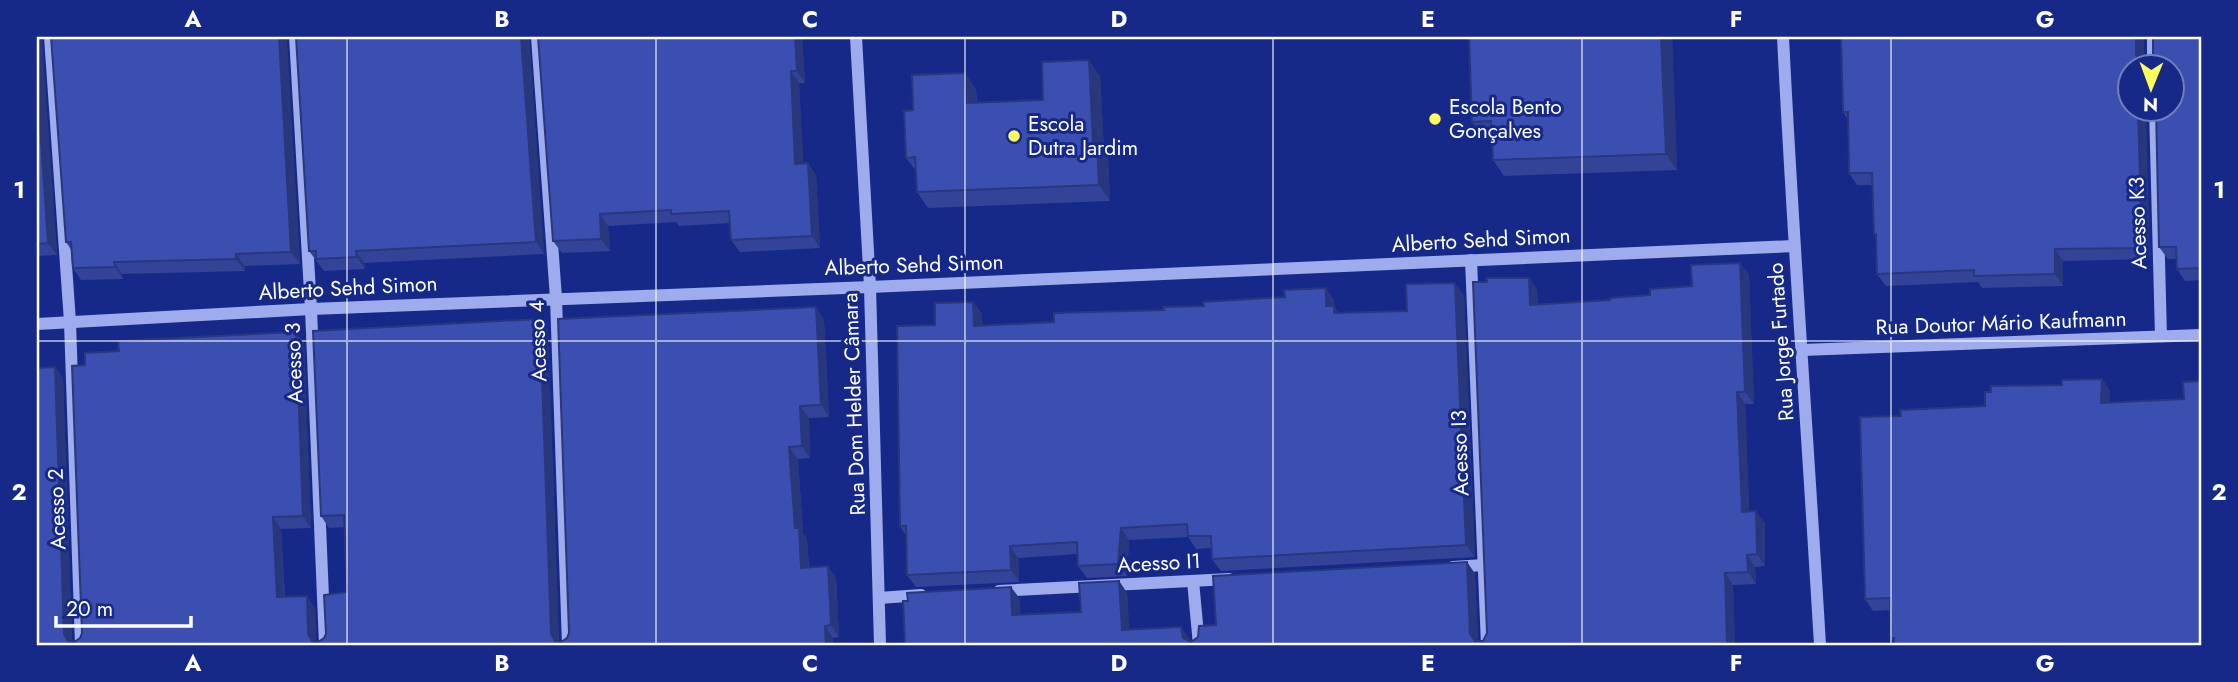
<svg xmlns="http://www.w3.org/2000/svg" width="2238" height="682" viewBox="0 0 2238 682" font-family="Jost,sans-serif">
	<rect width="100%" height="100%" fill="#162989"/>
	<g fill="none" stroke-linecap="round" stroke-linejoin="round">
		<g stroke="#9eacee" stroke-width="12">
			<polyline points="50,37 70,322 81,645"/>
			<polyline points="295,37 311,309 325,645"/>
			<polyline points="537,37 556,298 568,645"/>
			<polyline points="856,37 870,287 880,645"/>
			<path d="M1783,37C1793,240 1808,442 1820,645"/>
			<polyline points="2153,37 2153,66"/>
			<polyline points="2155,108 2161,336"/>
			<polyline points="1471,260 1487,645"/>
			<polyline points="37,324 311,309 870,287 1794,246"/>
			<polyline points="1802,350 2201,335"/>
			<polyline points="1453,567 1484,565"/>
			<polyline points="1193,581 1199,645"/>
			<polyline points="999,591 1229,579"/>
			<polyline points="879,598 921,595"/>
		</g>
	</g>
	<g fill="#334498">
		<polygon points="37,37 41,38 57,255 37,256"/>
		<polygon points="296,37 529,37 544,254 364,263 365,269 324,271 309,251"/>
		<polygon points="538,37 802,37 805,83 799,83 803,163 808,163 816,175 820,248 740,252 731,240 730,223 679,226 676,222 608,226 610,251 562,253 553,241"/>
		<polygon points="1672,37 1677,170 1504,176 1493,160 1492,138 1483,138 1472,122"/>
		<polygon points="2144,37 2144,61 2150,61 2201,37 2201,280 2185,281 2177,269 2176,259 2168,259 2159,247 2172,108 2130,66 2150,259 2063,261 2063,286 1982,288 1978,282 1886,286 1877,274 1876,237 1874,234 1872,185 1857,185 1849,173 1848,120 1843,112"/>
		<polygon points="286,38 300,264 245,266 245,271 122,274 123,279 81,280 73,268 72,251 66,242"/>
		<polygon points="1100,76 1104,151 1108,158 1110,201 928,208 917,192 916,171 906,158 913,110 976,89 977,103 1043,100"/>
		<polygon points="1740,263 1749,275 1754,404 1745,404 1749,511 1765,523 1765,566 1755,567 1756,584 1733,585 1735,645 905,645 1020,599 1020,614 1081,612 1119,581 1127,593 1129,630 1190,639 1191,642 1216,625 1467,562 1475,574 1478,641 1483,641 1487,633 1487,282 1529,278 1537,289 1538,305 1610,300 1650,295 1692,286"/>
		<polygon points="1464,295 1475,557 1221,571 1212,559 1212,548 1196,549 1188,537 1129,540 1127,576 1087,578 1078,566 1078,554 1018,558 1019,582 916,587 907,575 906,536 900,526 935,325 973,302 982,314 982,326 1054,322 1204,306 1334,300 1334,306 1339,313 1407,311"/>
		<polygon points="540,319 548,331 559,642 561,642 567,638 824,319 829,417 809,418 810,458 798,459 803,534 807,539 809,567 836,578 839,637 833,638 833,645 37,645 55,367 63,379 72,642 74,642 80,638 304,343 311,528 281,529 285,597 315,608 316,642 318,642 324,638 347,592 345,527 329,528 321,516"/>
		<polygon points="2110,390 2110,403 2184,399 2201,645 1894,642 1891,638 1890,610 1873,611 1865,599 1901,416"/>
	</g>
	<g fill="#29377c">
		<polygon points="37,37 42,37 57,255 48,243 37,81"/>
		<polygon points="279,37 287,37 300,264 291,252"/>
		<polygon points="521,37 529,37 544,254 536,242"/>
		<polygon points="795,37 802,37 805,83 797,71"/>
		<polygon points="1661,37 1672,37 1677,170 1666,154"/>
		<polygon points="2136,37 2144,37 2144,66 2136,55"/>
		<polygon points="1089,60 1100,76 1104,151 1108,158 1110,201 1099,185 1093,142"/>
		<polygon points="791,71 799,83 804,176 795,164"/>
		<polygon points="965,73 976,89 977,119 966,103"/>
		<polygon points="2138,108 2146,108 2150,259 2142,248"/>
		<polygon points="808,163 816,175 820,248 812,236"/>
		<polygon points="600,214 608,226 610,251 601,239"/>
		<polygon points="2055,249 2063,261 2063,286 2055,274"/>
		<polygon points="356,251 364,263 365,269 357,257"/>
		<polygon points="236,254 245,266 245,271 236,259"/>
		<polygon points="114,262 122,274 123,279 115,267"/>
		<polygon points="1740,263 1749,275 1754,404 1745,392"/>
		<polygon points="1529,278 1537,289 1538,317 1530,305"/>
		<polygon points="1455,283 1464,295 1475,557 1466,545"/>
		<polygon points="1326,288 1334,300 1334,306 1342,318 1326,306"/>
		<polygon points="973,302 982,314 983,338 974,326"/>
		<polygon points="816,307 824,319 829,417 821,405"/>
		<polygon points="540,319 548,331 559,645 551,634"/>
		<polygon points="296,332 304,343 311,528 303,516"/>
		<polygon points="55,367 63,379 72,645 64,634"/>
		<polygon points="2102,379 2110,390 2110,415 2101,403"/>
		<polygon points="1737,392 1745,404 1750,524 1742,512"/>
		<polygon points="800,406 809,418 810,458 802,446"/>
		<polygon points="789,447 798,459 803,534 807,539 809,579 801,568 795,528"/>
		<polygon points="1756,511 1765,523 1765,566 1757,554"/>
		<polygon points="273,517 281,529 285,609 277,597"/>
		<polygon points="1121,528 1129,540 1127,576 1118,564"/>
		<polygon points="1010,546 1018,558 1019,582 1011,570"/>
		<polygon points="1747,555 1755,567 1756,584 1748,572"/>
		<polygon points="1467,562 1475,574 1478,645 1470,634"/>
		<polygon points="828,566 836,578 839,637 831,625"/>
		<polygon points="1725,573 1733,585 1735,645 1727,645"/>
		<polygon points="1119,581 1127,593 1130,642 1122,630"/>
		<polygon points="1011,587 1020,599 1021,626 1012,615"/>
		<polygon points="307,596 315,608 316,645 308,634"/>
		<polygon points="825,626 833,638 833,645 826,645"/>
		<polygon points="1181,627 1190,639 1191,645 1183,638"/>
	</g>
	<g fill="#3b4fb1" stroke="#29377c" stroke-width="2">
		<polygon points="51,37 279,37 291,252 236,254 236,259 114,262 115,267 73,268 71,242 66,242"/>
		<polygon points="296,37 521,37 536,242 356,251 357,257 316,259 316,251 309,251"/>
		<polygon points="538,37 795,37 797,71 791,71 795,164 808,163 812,236 731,240 729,211 671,214 671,210 600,214 601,239 553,241"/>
		<polygon points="1469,37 1661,37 1666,154 1493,160 1491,121 1472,122"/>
		<polygon points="1841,37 2136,37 2136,55 2140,61 2150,61 2153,54 2153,37 2201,37 2201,268 2177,269 2176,247 2159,247 2156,108 2172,108 2172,66 2130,66 2130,108 2138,108 2142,248 2055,249 2055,274 1974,276 1974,270 1877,274 1876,234 1874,234 1872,173 1849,173 1848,112 1843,112"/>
		<polygon points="1089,60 1093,142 1097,142 1099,185 917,192 915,157 906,158 904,111 913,110 912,75 965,73 966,103 1043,100 1042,62"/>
		<polygon points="37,81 48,243 37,244"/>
		<polygon points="1740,263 1745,392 1737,392 1742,512 1756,511 1757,554 1747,555 1748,572 1725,573 1727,645 905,645 903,601 908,601 907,593 1011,587 1012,615 1081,612 1079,583 1119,581 1122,630 1181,627 1183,638 1191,642 1198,637 1199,626 1216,625 1213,576 1467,562 1470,634 1475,641 1483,641 1487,633 1473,282 1487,282 1487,278 1529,278 1530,305 1610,300 1610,298 1650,295 1650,289 1692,286 1691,265"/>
		<polygon points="1455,283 1466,545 1212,559 1211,536 1188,536 1187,524 1121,528 1118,564 1078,566 1077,542 1010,546 1011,570 907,575 906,526 900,526 897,326 935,325 935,303 973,302 974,326 1054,322 1054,313 1164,310 1163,307 1204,306 1203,302 1285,297 1284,290 1326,288 1326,306 1334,306 1334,313 1407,311 1406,284"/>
		<polygon points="816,307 821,405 800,406 802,446 789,447 795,528 799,528 801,568 828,566 831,625 825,626 826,645 37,645 37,368 55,367 64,634 68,641 74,642 80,638 82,633 72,366 85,365 85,353 119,351 118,341 296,332 303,516 273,517 277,597 307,596 308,634 312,641 318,642 324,638 326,634 324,595 347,592 344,515 321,516 313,331 540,319 551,634 555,641 561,642 567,638 569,633 558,319"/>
		<polygon points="2102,379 2101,403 2184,399 2183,382 2201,381 2201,645 1894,645 1894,638 1891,638 1890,598 1865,599 1860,417 1901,416 1900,410 1985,406 1985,392 1991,392 1991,386 2062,385 2062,380"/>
	</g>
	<path fill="none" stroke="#fff" stroke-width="2" stroke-opacity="0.55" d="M347,37V645M656,37V645M965,37V645M1273,37V645M1582,37V645M1891,37V645M37,341H2201"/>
	<g fill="#fffd5c" stroke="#162989" stroke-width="2.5">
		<circle cx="1435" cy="119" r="7"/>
		<circle cx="1014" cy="136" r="7"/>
	</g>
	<g text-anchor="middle" stroke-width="6" stroke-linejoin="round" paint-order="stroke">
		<g font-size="21" fill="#fff" stroke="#162989" text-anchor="start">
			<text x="1449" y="114">Escola Bento<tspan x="1449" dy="24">Gonçalves</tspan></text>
			<text x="1028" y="131">Escola<tspan x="1028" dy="24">Dutra Jardim</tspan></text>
		</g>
		<g font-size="21" fill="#fff" stroke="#162989">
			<text transform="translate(2138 223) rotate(-92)" y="7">Acesso K3</text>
			<text transform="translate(1481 240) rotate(-3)" y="7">Alberto Sehd Simon</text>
			<text transform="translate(914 265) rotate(-2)" y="7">Alberto Sehd Simon</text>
			<text transform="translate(348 288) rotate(-3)" y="7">Alberto Sehd Simon</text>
			<text transform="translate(2001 323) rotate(-2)" y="7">Rua Doutor Mário Kaufmann</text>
			<text transform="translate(538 341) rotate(-92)" y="7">Acesso 4</text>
			<text transform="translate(1781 342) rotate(-94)" y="7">Rua Jorge Furtado</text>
			<text transform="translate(294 363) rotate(-92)" y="7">Acesso 3</text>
			<text transform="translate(854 404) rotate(-92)" y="7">Rua Dom Helder Câmara</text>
			<text transform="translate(1460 453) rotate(-92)" y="7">Acesso I3</text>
			<text transform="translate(57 509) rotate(-92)" y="7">Acesso 2</text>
			<text transform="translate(1159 563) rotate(-3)" y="7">Acesso I1</text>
		</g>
	</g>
	<rect width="2238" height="682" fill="none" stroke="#162989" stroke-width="77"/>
	<g transform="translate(2151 88) rotate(181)"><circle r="33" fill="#162989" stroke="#737fb8" stroke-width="2"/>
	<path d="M0-5L12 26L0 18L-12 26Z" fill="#fffd5c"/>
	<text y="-10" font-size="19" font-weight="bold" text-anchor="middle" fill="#ffffff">N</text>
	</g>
	<path d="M56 616v10h135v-10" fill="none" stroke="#ffffff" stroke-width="3.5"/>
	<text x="66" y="616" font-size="21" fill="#ffffff" stroke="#162989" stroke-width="5" paint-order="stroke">20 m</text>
	<rect x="38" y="38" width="2162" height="606" fill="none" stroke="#fff" stroke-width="2.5"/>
	<g font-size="23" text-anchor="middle" font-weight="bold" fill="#fff">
		<text x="193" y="27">A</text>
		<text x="502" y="27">B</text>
		<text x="810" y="27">C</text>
		<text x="1119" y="27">D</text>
		<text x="1428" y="27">E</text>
		<text x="1736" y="27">F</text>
		<text x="2045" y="27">G</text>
		<text x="19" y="198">1</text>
		<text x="2219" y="198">1</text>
		<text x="19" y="500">2</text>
		<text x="2219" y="500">2</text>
		<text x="193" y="671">A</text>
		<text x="502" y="671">B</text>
		<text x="810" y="671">C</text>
		<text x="1119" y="671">D</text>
		<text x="1428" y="671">E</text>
		<text x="1736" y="671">F</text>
		<text x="2045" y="671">G</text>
	</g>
</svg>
